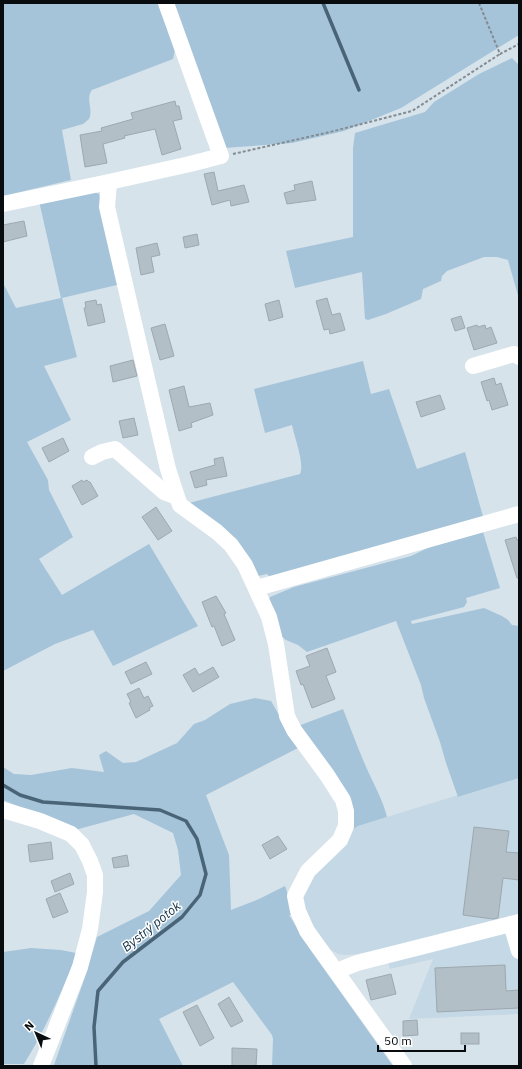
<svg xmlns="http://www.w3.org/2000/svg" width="522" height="1069" viewBox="0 0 522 1069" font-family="'IBM Plex Sans',sans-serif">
	<rect width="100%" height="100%" fill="#d7e3eb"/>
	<polygon fill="#c5d8e5" points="519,778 519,1014 409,1019 433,959 390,969 384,948 357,954 346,955 338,954 324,946 315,932 304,909 303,897 306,883 352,830 358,826 458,795 459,797"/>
	<g fill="#a5c4d9">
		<path d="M3,3H158L175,50L173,59L92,90C85,99 94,110 89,119L83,124L62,130L71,180L3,196Z"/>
		<polygon points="171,3 519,3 519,35 401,108 344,131 292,143 224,148"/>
		<polygon points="512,58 519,65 519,299 508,260 497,257 484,257 447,271 442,276 441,281 423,289 421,299 386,314 368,320 365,319 362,272 295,288 286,251 353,237 353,148 355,133 425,112 434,102 479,74"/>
		<polygon points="93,191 99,194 121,284 62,298 77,357 44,366 71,420 27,442 48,480 49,490 73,537 39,559 62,595 149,544 198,626 113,666 93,630 55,644 3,671 3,283 16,308 61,298 39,201"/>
		<path d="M363,361L371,394L389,389L417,469L465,452L484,520L272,579L267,574L258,576L185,504L300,474C305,464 294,436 292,425L265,433L254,389Z"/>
		<polygon points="483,532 500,588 466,598 467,602 464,607 411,621 412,624 484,608 502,616 508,620 512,625 519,626 519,778 458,797 446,763 440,742 424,698 421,685 396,621 307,652 298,645 286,640 281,636 268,601 270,597 294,587 411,556 432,546"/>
		<polygon points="255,698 271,701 298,748 206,795 229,855 231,910 259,899 285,886 295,915 289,915 312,952 393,1066 272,1066 273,1039 272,1035 233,982 159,1019 183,1066 54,1065 85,977 97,937 149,911 181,875 178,850 173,833 134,814 75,830 3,800 3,767 14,774 31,775 72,768 104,772 99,755 106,751 123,763 136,762 177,743 194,724 205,720 230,704"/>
		<path d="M343,709C351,729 358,749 367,769C374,785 383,800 387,817L358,826L352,830L298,726Z"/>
		<path d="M31,948L61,950L76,953L74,962C59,997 44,1032 24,1064H3V952Z"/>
	</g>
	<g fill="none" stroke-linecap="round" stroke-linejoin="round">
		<g stroke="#496476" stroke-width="3.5">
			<polyline points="323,3 359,90"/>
			<polyline points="3,785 20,795 43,802 160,810 186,821 197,839 206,874 200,895 182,917 123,962 98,991 94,1027 96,1066"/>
		</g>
	</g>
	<g fill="#b3bfc7" stroke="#9da8b0">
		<polygon points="175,101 176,106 179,106 182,119 173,121 181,149 162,155 155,129 124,136 125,138 103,144 107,163 85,167 80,135 102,131 101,128 133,119 131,113"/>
		<polygon points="214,172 218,191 244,185 249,202 231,206 230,200 212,205 204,174"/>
		<polygon points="312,181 316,200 287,204 284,193 295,190 294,185"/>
		<polygon points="24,221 27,236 3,242 3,225"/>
		<polygon points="197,234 199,245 185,248 183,237"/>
		<polygon points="157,243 160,255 151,257 154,272 141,275 136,248"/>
		<polygon points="327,298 332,315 340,313 345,330 330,334 329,329 324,330 316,301"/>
		<polygon points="96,300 97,305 101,304 105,322 88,326 84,308 86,308 85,302"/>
		<polygon points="279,300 283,317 269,321 265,304"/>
		<polygon points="461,316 465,328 455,331 451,319"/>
		<polygon points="165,324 174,356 160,360 151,328"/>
		<polygon points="477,325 478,327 485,325 486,329 491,327 497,343 474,350 467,328"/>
		<polygon points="133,360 137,376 113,382 110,366"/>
		<polygon points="494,378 496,385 501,383 508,405 492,410 489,400 487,401 481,382"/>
		<polygon points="184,386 189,407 210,403 213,415 191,423 192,427 179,431 169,390"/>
		<polygon points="440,395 445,409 421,417 416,402"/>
		<polygon points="134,418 138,435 123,438 119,421"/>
		<polygon points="63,438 69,451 49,462 42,448"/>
		<polygon points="223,457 227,476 206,480 207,485 195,488 190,472 215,465 214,459"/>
		<polygon points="82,480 83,482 87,480 89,482 90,482 98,496 82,505 72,486"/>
		<polygon points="156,507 172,531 158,540 142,517"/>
		<polygon points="516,537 517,540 519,540 519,578 517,578 505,540"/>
		<polygon points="216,596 226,613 224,614 235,640 222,646 214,626 212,627 202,602"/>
		<polygon points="327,648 336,672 326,676 335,699 312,708 303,684 301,685 296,671 310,666 306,656"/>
		<polygon points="146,662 152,674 131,684 125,672"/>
		<polygon points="213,667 219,677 193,692 183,675 195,668 199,675"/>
		<polygon points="139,688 144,698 148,696 153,706 149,708 150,710 136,718 129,703 131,702 127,694"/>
		<polygon points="474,827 509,831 506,852 519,853 519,880 503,878 498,918 493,919 463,915"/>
		<polygon points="278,836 287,849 270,859 262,845"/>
		<polygon points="51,842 53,859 30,862 28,845"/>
		<polygon points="127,855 129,866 114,868 112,858"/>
		<polygon points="70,873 74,884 55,892 51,881"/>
		<polygon points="60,893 68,912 53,918 46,899"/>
		<polygon points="505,965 506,991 519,990 519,1008 437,1012 435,968"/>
		<polygon points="391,974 396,994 371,1000 366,980"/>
		<polygon points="229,997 243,1021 231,1027 218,1004"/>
		<polygon points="197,1005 214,1038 200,1046 183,1012"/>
		<polygon points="417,1020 418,1035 403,1036 403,1021"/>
		<rect x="461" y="1033" width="18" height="11"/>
		<polygon points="232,1048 257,1049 256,1066 232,1066"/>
	</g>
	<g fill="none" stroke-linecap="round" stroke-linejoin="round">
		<g stroke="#848c92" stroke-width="2" stroke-dasharray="3 2" stroke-linecap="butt">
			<polyline points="479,3 500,54 519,44"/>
			<polyline points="233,154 330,132 412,111 500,54"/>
		</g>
		<g stroke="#fff" stroke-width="16">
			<polyline points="166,3 221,156 190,164 109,182 107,207 168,469 177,497 180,505 217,532 231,545 245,565 269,617 276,644 287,716 294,730 327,775 343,800 346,811 346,826 340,840 308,871 295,896 298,911 307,931 404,1066"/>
			<polyline points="3,204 109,182"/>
			<polyline points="473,366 514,354 519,357"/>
			<polyline points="92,457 102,452 115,449 164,492 177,497"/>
			<polyline points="257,588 519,514"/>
			<polyline points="3,810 40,821 71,834 82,845 90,861 95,875 95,892 90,929 80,967 41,1066"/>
			<polyline points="511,924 519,951"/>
			<polyline points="337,971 357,963 519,922"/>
		</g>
	</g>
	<g text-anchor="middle" stroke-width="3" stroke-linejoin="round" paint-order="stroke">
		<g font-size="13" font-style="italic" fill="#0c2d40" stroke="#fff">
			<text transform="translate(151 926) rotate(-39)" y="5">Bystrý potok</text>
		</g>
	</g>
	<rect width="522" height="1069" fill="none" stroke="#080c0f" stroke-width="8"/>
	<g transform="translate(36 1033) rotate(316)" stroke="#ffffff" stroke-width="3" paint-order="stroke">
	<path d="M0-3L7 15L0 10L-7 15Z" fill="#080c0f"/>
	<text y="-6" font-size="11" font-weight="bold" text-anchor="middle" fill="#080c0f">N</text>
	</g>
	<path d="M378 1045v6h87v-6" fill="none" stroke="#080c0f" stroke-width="2"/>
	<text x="384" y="1045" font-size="12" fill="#080c0f" stroke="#ffffff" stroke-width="3" paint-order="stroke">50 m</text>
</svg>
